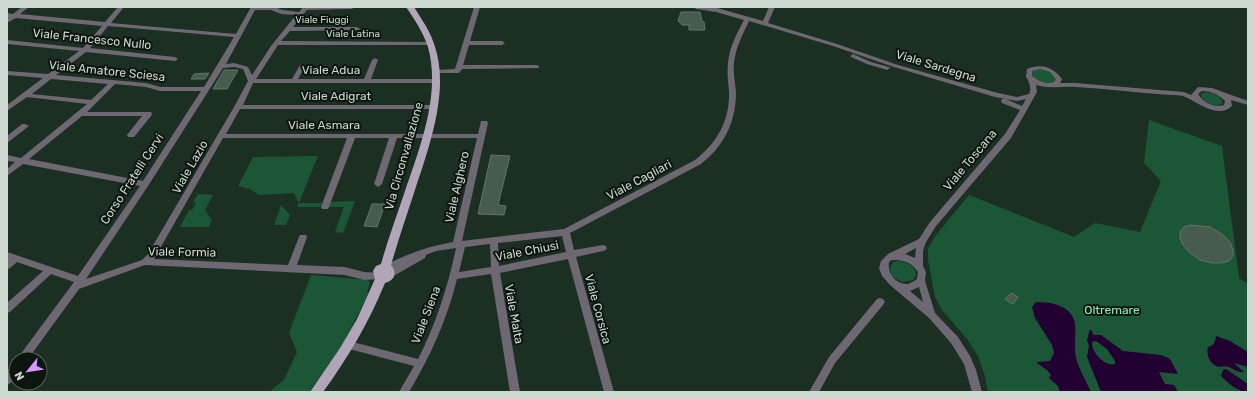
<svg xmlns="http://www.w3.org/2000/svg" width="1255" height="399" viewBox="0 0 1255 399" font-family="Rubik,sans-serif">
	<rect width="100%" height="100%" fill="#1c2f23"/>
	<g fill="#1b5737">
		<polygon points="1040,69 1051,72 1057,79 1055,83 1045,84 1032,77 1031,71"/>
		<path d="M1205,92C1212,92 1221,95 1223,103C1216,108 1206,103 1201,97V94Z"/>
		<polygon points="1149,120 1222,146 1239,278 1248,284 1248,392 988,392 985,376 978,356 967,339 942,310 935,297 928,260 928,249 936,235 969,195 1074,237 1095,223 1140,232 1161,181 1144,163"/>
		<polygon points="318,156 299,203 322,203 320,207 297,207 299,203 294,193 259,195 250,189 238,186 253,157"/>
		<polygon points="198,194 213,195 205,210 212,220 209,227 180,227 189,210 192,210 196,203 193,202"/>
		<polygon points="355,201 343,233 335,232 344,207 327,207 329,202"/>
		<polygon points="281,205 290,215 286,225 274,225"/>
		<path d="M898,261C907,262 915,266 916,275L913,280L902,282L892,276L890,267L894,262Z"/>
		<polygon points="311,275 368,280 370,283 367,292 369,293 341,347 309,392 269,392 284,380 297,352 289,333"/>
	</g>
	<g fill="#220032" fill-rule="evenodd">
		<path d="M1036,302C1051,302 1072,305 1075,324C1076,335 1074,347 1076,358C1079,369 1086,381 1091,392H1060L1058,386L1049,378L1051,375L1048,371L1036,362L1050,361L1054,353L1052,345L1035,318L1032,307Z"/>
		<path d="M1090,329L1094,335H1101L1123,351L1161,355L1170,359L1178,374L1159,372L1165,384L1174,385L1178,392H1101L1087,357L1089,346L1087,340ZM1096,341L1107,349L1115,361V364C1105,367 1091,352 1092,342Z"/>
		<path d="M1216,336L1230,341L1248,352V367L1234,363L1244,372C1237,372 1235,370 1229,367C1224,365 1220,368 1216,366C1209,363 1206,353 1208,347C1214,345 1215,343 1216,336Z"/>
		<path d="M1226,369L1248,384V392C1238,392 1228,383 1221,376L1223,370Z"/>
	</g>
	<g fill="#475c4e" stroke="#5f7566">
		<polygon points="681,12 700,12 702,21 704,22 705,30 689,30 689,25 682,25 678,21"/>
		<polygon points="224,70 238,70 227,89 213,89"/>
		<polygon points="209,73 205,79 191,79 194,74"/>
		<polygon points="491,155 510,156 498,205 506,206 504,215 478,214"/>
		<polygon points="372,204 385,204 377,227 364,226"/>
		<polygon points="1190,225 1210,227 1223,235 1230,242 1233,250 1233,256 1229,261 1221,263 1212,263 1200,260 1190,253 1183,245 1180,238 1180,232 1184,227"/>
		<polygon points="1011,293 1018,297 1013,304 1005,299"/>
	</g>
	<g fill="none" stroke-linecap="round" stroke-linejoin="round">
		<g fill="#6d6871" fill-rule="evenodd">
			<path d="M22,7H29L20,14L105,22L118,7H124L111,23L236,34L251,7H275L282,10L299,12L303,7H355L352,9L307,10L293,27H357L360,29L359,30L290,31L281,41L433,42V44L431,45H278L256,79H292L300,65L302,64L305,66L298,79H364L372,60L375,58L378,60L371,79H437L440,81L437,83H253L243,105H436L438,107L436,109H240L226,134H478L481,121H487L488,123L462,241L564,229L695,160C718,142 730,120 729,91C728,82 727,72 728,63C729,48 737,33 744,20L716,12L696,9L693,7L717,8L763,21L769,7H775L768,23L837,44L898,65L998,93L1017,97L1029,94C1032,89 1029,81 1026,77L1027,69C1041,63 1053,67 1062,79L1060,83H1075L1184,92L1191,95L1198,87L1212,88L1248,101V105L1231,100L1232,106C1217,120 1197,101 1183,96C1180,95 1175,95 1171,95C1140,93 1108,89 1076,87C1063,86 1049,89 1036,85L1037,92L1011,138L936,226L926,242L923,251V266L926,272L925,281L935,313L958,337L970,356L976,370L982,392H972L964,364L951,343L929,318L890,285L882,276L879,268L881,261L888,254L919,239L930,222L1005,134L1020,110L1002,103L1001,101L1002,99H1006L1022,106L1026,99L1017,101L995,97L894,67L833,46L749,21C743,34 736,47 734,62C733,72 735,82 736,92C736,122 724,146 701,164L570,233L574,250L603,245L606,246L607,248L606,250L603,251L576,257L614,392H604L568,259L500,273L520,392H510L491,274L457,279C447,320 430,357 409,392H399L414,366L349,349L346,348L344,345L346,342L349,341L418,359C436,324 448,286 456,248L436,251L426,255L425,258L390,278L387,277L386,274L387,271L384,270L383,268L384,266C406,254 429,246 453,242L477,138H397L382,184L378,187L374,184L389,138H355L329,207L328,209H322L321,207L347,138H223L154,259L288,265L299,237L300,235H306L307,237L297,265L345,267L364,272L381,273L382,276L381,279L364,280L345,275L145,265L79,289L28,359H17L74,282L51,274L10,312L7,313V303L43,271L17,262L10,268L7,270V260L8,259H7V252L78,276L140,186L23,164L7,176V169L15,162L7,161V155L21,158L87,104L27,97L7,111V105L43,78L7,75V71L48,74L79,51L7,44V40L83,48L102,26L16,18L7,23V18L9,17H7V13L13,14ZM255,10H271L281,14L296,15L271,46L252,75L248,67L234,63L226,64ZM108,26L234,37L204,87H160L146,83L56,75L86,52L175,61L178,59L175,57L90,48ZM234,67L243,69L248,81L234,107L148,254L142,260L86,279L148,186L223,68ZM1040,69L1050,72L1056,79L1054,82C1046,85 1039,81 1032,76V71ZM51,79L108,84L91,100L32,94ZM115,84L146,87L160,91H201L143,181L29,159L82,116H142L127,135L128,137H134L151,116L152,114L151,112H87ZM1202,91C1211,91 1218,94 1225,101L1224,105C1214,108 1204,103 1198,94ZM562,236L566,252L499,266L498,243ZM490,244L491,267L459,272L465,247ZM916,248L915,258L905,254ZM892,260C904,260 911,262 918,272L917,279C914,281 911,283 908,284C896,285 887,273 889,262ZM919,287L923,302L910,291Z"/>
			<polygon points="474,7 480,7 470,41 502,41 505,43 502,45 469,45 463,65 537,65 539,66 539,68 462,69 460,72 458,73 434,73 434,71 436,70 455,69"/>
			<polygon points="853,54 871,62 889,67 890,68 887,70 867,64 851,57 851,55"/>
			<polygon points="22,124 25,124 29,126 7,143 7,136"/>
			<polygon points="880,298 883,299 885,302 883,305 835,363 819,392 809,392 829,357 877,299"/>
			<path d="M16,363C16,371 17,381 7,385C7,376 6,366 16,363Z"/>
		</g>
		<path fill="#b1a6b8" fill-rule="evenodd" d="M406,7H414C422,20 431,32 435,47C450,92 428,150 414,193C406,217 398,241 391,265C398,274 394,280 385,283C369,322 348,358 323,392H310L340,348L357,319L375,279L373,271L376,266L381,264C388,239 397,215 405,191C420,147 441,94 428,47C423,32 415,20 406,7Z"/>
	</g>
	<g text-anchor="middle" stroke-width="4" stroke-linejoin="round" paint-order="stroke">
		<g font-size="10" fill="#ccd8d0" stroke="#0d1510">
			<text x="322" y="23">Viale Fiuggi</text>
			<text x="353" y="37">Viale Latina</text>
		</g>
		<g font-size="12" fill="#ccd8d0" stroke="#0d1510">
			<text transform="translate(92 39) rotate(6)" y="4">Viale Francesco Nullo</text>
			<text transform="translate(936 66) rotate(17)" y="4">Viale Sardegna</text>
			<text x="331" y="74">Viale Adua</text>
			<text transform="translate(107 71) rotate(6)" y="4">Viale Amatore Sciesa</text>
			<text x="336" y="100">Viale Adigrat</text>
			<text x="324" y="129">Viale Asmara</text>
			<text transform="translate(404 156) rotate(-74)" y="4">Via Circonvallazione</text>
			<text transform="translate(970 160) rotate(-50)" y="4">Viale Toscana</text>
			<text transform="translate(190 167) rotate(-60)" y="4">Viale Lazio</text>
			<text transform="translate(132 179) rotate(-57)" y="4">Corso Fratelli Cervi</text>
			<text transform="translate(639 180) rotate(-28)" y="4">Viale Cagliari</text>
			<text transform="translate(457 187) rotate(-77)" y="4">Viale Alghero</text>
			<text transform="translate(527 251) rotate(-11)" y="4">Viale Chiusi</text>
			<text transform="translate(182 252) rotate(1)" y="4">Viale Formia</text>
			<text transform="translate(598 309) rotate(75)" y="4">Viale Corsica</text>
			<text transform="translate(514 314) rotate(80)" y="4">Viale Malta</text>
			<text transform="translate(426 315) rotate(-69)" y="4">Viale Siena</text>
		</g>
		<g font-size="12" fill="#8df0b4" stroke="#0d1510">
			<text x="1112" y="314">Oltremare</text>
		</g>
	</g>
	<rect width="1255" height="399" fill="none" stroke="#ccd8d0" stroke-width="16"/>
	<g transform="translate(28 371) rotate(240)"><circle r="19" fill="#0d1510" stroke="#59635d"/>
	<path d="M0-3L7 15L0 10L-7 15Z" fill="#d69bfa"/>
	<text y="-6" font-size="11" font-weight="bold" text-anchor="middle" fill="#ccd8d0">N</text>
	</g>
</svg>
